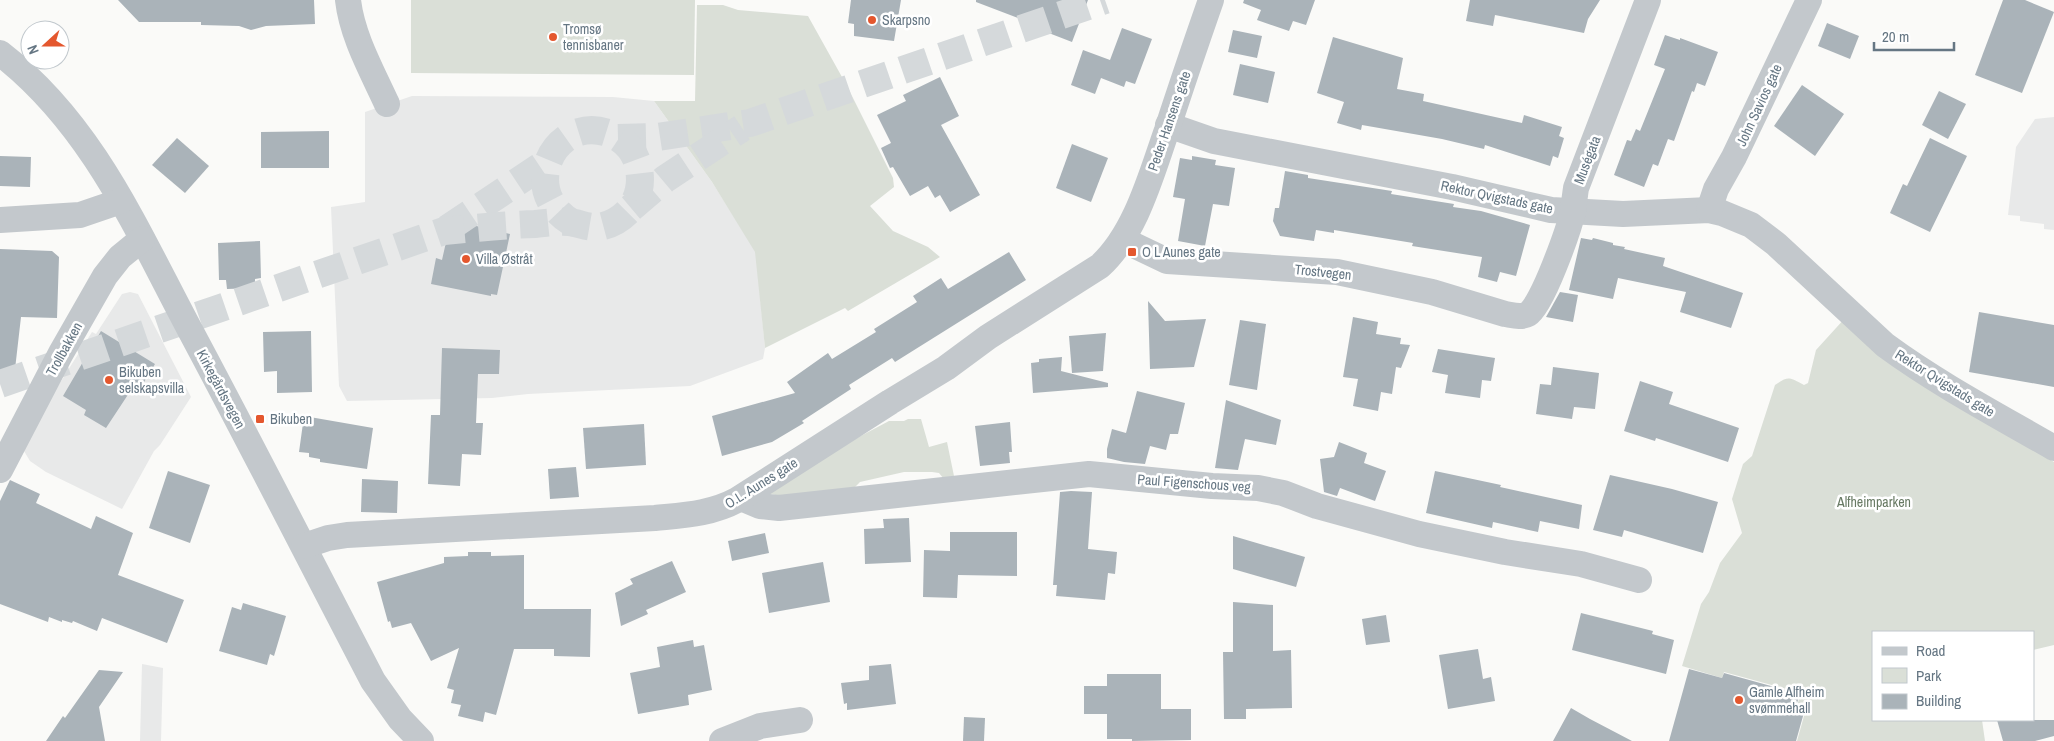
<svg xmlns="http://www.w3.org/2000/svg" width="2054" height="741" viewBox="0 0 2054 741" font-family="'Archivo Narrow',sans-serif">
	<rect width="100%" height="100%" fill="#fafaf8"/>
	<g fill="#e8e9e9">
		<polygon points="412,96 613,97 654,101 712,182 756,252 765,348 763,359 690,386 528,394 492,398 347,401 339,386 331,207 365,202 365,112"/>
		<polygon points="2054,117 2054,230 2044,229 2044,224 2020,221 2020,216 2008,215 2016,147 2035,119"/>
		<polygon points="130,292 138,294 191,397 160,445 154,451 122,509 46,472 30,461 24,451 31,429 92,332 96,334 122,294"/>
		<polygon points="142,664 163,668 161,741 140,741"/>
	</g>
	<g fill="#dadfd7">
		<polygon points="411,0 695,0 694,75 411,73"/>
		<polygon points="697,5 723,5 738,10 808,16 847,86 893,178 894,187 870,206 893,231 928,247 940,257 848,311 845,308 765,348 755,252 712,182 654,101 695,101"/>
		<path d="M1846,317L1907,369L2054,462V645L2033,650V632H1873V720H1982L1985,741H1797L1806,709L1797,706L1801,693L1724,672L1722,678L1682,666L1701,604L1709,592L1720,563L1742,533L1732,499L1743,464L1752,456L1775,385C1789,375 1790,378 1804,385L1808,383L1816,350Z"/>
		<polygon points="908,419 921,419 929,447 947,442 954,476 944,479 939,473 932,472 904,472 860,482 850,492 795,500 768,493 838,448 889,421 904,421"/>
	</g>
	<g fill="#aab3b9">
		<polygon points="118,0 314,0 315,24 266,26 251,30 239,26 201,25 201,22 139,22"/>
		<polygon points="851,0 901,0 894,41 854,36 854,24 848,23"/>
		<polygon points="976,0 1088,0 1072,42 1041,30 1042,27 976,2"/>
		<polygon points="1244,0 1315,0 1306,25 1293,21 1289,31 1257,20 1261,10 1243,3"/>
		<polygon points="1470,0 1600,0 1588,19 1584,33 1495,15 1493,26 1466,21"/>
		<polygon points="2003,0 2025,0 2054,12 2022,93 1975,75"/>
		<polygon points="1827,23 1859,36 1850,59 1818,46"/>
		<polygon points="1122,28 1152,39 1135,84 1126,81 1124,87 1101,78 1095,94 1071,85 1083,50 1110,60"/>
		<polygon points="1233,30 1262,36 1257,58 1228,52"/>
		<polygon points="1665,35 1680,40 1680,38 1718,52 1705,86 1697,83 1694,92 1692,91 1674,141 1668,139 1658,166 1653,164 1644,187 1614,175 1627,140 1631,141 1636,129 1640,131 1665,69 1654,65"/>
		<polygon points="1333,37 1403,58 1397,89 1424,94 1423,101 1522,123 1524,115 1562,127 1559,136 1564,138 1558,158 1553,156 1550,166 1485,145 1484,149 1442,139 1362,125 1361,130 1337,123 1344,102 1317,93"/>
		<polygon points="1240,64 1275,72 1268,103 1233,95"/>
		<polygon points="940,77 959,116 941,125 980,195 950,212 940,195 935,198 928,186 910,196 893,167 890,168 881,148 891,143 877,115 906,101 903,95"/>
		<polygon points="1802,85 1844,114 1815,156 1774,126"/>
		<polygon points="1939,91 1966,104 1948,139 1922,125"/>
		<polygon points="329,131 329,168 261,168 261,132"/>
		<polygon points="177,138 209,166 185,193 152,165"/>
		<polygon points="1930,138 1967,156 1930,232 1890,213 1903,184 1907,186"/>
		<polygon points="1072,144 1108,158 1091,202 1056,188"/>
		<polygon points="0,156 31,157 30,187 0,186"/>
		<polygon points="1192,156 1216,160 1215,165 1235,168 1229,206 1213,204 1205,246 1178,241 1185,199 1173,197 1180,158 1192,160"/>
		<polygon points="1285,171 1308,175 1308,178 1392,191 1391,194 1454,204 1453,207 1481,211 1530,225 1516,276 1500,272 1497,282 1478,277 1482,257 1412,246 1413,243 1334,230 1334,233 1316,230 1314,241 1280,236 1273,221 1275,208 1279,208"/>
		<polygon points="451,220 510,234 497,295 491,294 491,296 431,284 436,258 442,260"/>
		<polygon points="1581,238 1592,240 1593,238 1613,243 1613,245 1625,247 1624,249 1665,258 1663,266 1743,293 1731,328 1680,312 1686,292 1618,278 1613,299 1569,290"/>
		<polygon points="260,241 261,278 255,279 255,288 227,289 226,280 219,280 218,243"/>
		<polygon points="0,249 52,251 59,257 57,318 21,317 14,378 0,378"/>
		<polygon points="1009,252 1026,280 895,362 892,358 849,385 851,389 802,421 804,423 772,442 722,456 712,416 795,393 787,382 828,353 832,359 876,332 874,329 917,302 913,296 941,278 948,289"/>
		<polygon points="1560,292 1578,295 1573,322 1546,317"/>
		<polygon points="1148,301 1165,321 1206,319 1194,367 1150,369"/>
		<polygon points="1979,312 2054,325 2054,387 1969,372"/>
		<polygon points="1353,317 1378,322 1376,334 1401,338 1400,344 1410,345 1401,368 1396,367 1392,394 1381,392 1378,411 1353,406 1358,379 1343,377"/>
		<polygon points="1240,320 1266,324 1257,390 1229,385"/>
		<polygon points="101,331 155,364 141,387 135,384 106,428 84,415 86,410 63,396"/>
		<polygon points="311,331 312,392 277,393 277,371 264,372 263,332"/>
		<polygon points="1106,333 1103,371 1072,373 1069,336"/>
		<polygon points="442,348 500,350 499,374 478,374 476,423 483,423 481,455 462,454 460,486 428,484 431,415 440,415"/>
		<polygon points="1438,349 1495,358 1491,381 1482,380 1480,398 1445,393 1448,375 1432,372"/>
		<polygon points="1062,357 1061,371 1108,383 1108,387 1033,393 1031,363 1039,362 1039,359"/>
		<polygon points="1553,367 1599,373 1595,409 1574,407 1572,419 1536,414 1540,384 1551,385"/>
		<polygon points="1640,381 1673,392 1669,404 1739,428 1728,462 1656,438 1655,441 1624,431"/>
		<polygon points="1137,391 1185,403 1178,434 1170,434 1166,450 1150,446 1145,464 1124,462 1107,458 1107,449 1112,429 1126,433"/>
		<polygon points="1226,400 1281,420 1276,445 1245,439 1238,470 1215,468"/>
		<polygon points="304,416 373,428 367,469 320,462 320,459 309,457 309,453 299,452"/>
		<polygon points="1010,422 1012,452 1009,452 1010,463 980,466 975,426"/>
		<polygon points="644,424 646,465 586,469 583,428"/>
		<polygon points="1339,442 1367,453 1364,463 1386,471 1375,501 1340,488 1337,496 1324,492 1320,459 1334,457"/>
		<polygon points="576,467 579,497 550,499 548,469"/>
		<polygon points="168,471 210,485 190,543 149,528"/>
		<polygon points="1435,471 1501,485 1500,487 1582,505 1579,529 1540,521 1538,532 1493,522 1492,528 1426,513"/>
		<polygon points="1610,475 1672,489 1718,502 1703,553 1624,530 1622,537 1593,530"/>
		<polygon points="362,479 398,481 397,513 361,512"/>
		<polygon points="10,480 40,494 36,503 91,529 96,516 133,533 118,575 184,600 167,643 102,618 97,631 73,621 72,623 62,620 62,622 49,617 48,622 0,604 0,501"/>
		<polygon points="1071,491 1092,492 1088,549 1117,552 1115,574 1108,573 1105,600 1056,596 1057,585 1053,585 1060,492"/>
		<polygon points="909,518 911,562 865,564 864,529 884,528 883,519"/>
		<polygon points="950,532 1017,532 1017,576 958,575 957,598 923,597 924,550 950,551"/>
		<polygon points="765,533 769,553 732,561 728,541"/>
		<polygon points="1233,536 1305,557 1296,587 1233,569"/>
		<polygon points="468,552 491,552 491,556 524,555 524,609 591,609 590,657 554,656 554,649 514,649 496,715 485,712 483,722 458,716 461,705 451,703 454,690 447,688 459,648 431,661 411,623 392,628 390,621 388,622 377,582 444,563 444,557 468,556"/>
		<polygon points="672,561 686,592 646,610 648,614 621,626 615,593 633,584 630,579"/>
		<polygon points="823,562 830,602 769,613 762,573"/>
		<polygon points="1233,602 1273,605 1273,651 1291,650 1292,708 1246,709 1246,719 1224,719 1223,652 1233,652"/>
		<polygon points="243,603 286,616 274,656 270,654 267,665 219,651 232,607 241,610"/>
		<polygon points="1581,613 1653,631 1652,634 1674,640 1666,674 1572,650"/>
		<polygon points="1386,615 1390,642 1366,645 1362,619"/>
		<polygon points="693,640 694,647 704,645 712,690 688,695 689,705 638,714 630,673 660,667 657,647"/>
		<polygon points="1478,649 1483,679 1491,677 1495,701 1448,709 1439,655"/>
		<polygon points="891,664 896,704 847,710 847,703 844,704 841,683 869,680 869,666"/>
		<polygon points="1689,669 1722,678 1724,673 1800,694 1796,706 1805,709 1796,741 1669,741"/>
		<polygon points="99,670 123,672 99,707 105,741 46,741 63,716 65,718"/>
		<polygon points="1107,674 1161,674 1161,709 1191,709 1191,740 1132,741 1132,739 1107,739 1107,714 1084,714 1084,686 1107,686"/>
		<polygon points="1571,708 1590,719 1632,741 1553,741"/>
		<polygon points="964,717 985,718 984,741 963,741"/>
		<polygon points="1997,720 2054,720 2054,736 2035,741 2003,741"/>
	</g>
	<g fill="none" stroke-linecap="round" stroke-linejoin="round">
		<g stroke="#d5d9db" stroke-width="28" stroke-dasharray="28 14" stroke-linecap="butt">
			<polyline points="618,138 658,137 750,123 1105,0"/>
			<polyline points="631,208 665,179 742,128"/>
			<polyline points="447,229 547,162"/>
			<path d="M0,384L444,231C474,228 504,225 535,224C546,223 558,221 569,222C579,223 588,228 599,227C611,225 623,218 631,208C640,195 642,180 638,165C635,152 626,142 615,136C559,108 515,188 571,222"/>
		</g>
		<g stroke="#c3c8cc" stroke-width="26">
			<path d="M348,0C352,36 372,71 387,104"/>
			<path d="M0,53C93,125 136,229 190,330C252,446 312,564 373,681L400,719L421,741"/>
			<path d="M1168,125L1214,141L1452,187L1551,210L1623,214L1709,210L1722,213L1751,225L1776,244L1885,345C1938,384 1997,415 2054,448"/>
			<polyline points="1709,210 1716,189 1734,157 1809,0"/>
			<polyline points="0,220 80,215 121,201"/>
			<path d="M1123,240L1167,261L1337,272L1432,292L1505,314C1512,315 1521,318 1528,314C1542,306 1569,229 1573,211C1574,203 1575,195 1576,188L1648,0"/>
			<polyline points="0,470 61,353 105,276 120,257 142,239"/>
			<polyline points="741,498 760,506 779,508 1089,474 1212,486 1258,488 1283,493 1317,506 1419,534 1505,552 1581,564 1639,580"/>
			<path d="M304,546L328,538L347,535L655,518C684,515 711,514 737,500L890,402L946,368L988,337L1100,266C1136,233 1151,175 1167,130C1181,87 1196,43 1211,0"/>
			<polyline points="722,741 760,726 800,720"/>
		</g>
	</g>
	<g fill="#e4572e" stroke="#fff" stroke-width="2">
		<circle cx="872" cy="20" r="5"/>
		<circle cx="553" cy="37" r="5"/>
		<rect x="1127" y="247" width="10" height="10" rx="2.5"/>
		<circle cx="466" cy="259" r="5"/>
		<circle cx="109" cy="380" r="5"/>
		<rect x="255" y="414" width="10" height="10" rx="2.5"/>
		<circle cx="1739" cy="700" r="5"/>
	</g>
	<g text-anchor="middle" stroke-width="5" stroke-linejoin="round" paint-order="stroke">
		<g font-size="14" fill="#657683" stroke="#fff" text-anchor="start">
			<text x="882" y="25">Skarpsno</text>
			<text x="563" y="34">Tromsø<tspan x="563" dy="16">tennisbaner</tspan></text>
			<text x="1142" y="257">O L Aunes gate</text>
			<text x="476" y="264">Villa Østråt</text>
			<text x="119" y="377">Bikuben<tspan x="119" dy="16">selskapsvilla</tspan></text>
			<text x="270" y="424">Bikuben</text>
			<text x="1749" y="697">Gamle Alfheim<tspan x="1749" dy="16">svømmehall</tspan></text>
		</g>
		<g font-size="14" fill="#657683" stroke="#fff">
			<text transform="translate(1759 105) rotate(-65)" y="5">John Savios gate</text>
			<text transform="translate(1169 121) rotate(-71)" y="5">Peder Hansens gate</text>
			<text transform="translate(1587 160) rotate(-69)" y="5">Muségata</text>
			<text transform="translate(1497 197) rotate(12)" y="5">Rektor Qvigstads gate</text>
			<text transform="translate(1323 272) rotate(6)" y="5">Trostvegen</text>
			<text transform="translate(64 349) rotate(-61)" y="5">Trollbakken</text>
			<text transform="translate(1945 383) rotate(32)" y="5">Rektor Qvigstads gate</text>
			<text transform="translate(221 389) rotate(62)" y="5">Kirkegårdsvegen</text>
			<text transform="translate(761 483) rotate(-32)" y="5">O.L. Aunes gate</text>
			<text transform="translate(1194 483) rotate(4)" y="5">Paul Figenschous veg</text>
		</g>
		<g font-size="14" fill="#687a64" stroke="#fff">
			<text x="1874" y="507">Alfheimparken</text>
		</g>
	</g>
	<rect x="1872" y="631" width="162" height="90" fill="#ffffff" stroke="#c1c8cd"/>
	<rect x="1882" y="647" width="25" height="8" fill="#c3c8cc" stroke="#c1c8cd"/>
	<text x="1916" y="656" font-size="15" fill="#657683">Road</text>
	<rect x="1882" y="668" width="25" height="15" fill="#dadfd7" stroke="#c1c8cd"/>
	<text x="1916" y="681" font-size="15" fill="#657683">Park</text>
	<rect x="1882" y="694" width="25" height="15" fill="#aab3b9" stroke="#c1c8cd"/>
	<text x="1916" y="706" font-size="15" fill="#657683">Building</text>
	<g transform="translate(45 45) rotate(249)"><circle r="24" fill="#ffffff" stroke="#c1c8cd"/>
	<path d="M0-4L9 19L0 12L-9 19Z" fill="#e4572e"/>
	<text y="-8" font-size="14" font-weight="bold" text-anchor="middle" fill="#657683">N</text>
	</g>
	<path d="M1874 42v8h80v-8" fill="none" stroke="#657683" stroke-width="2.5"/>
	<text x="1882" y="42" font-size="15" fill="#657683" stroke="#ffffff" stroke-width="4" paint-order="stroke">20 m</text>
</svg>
